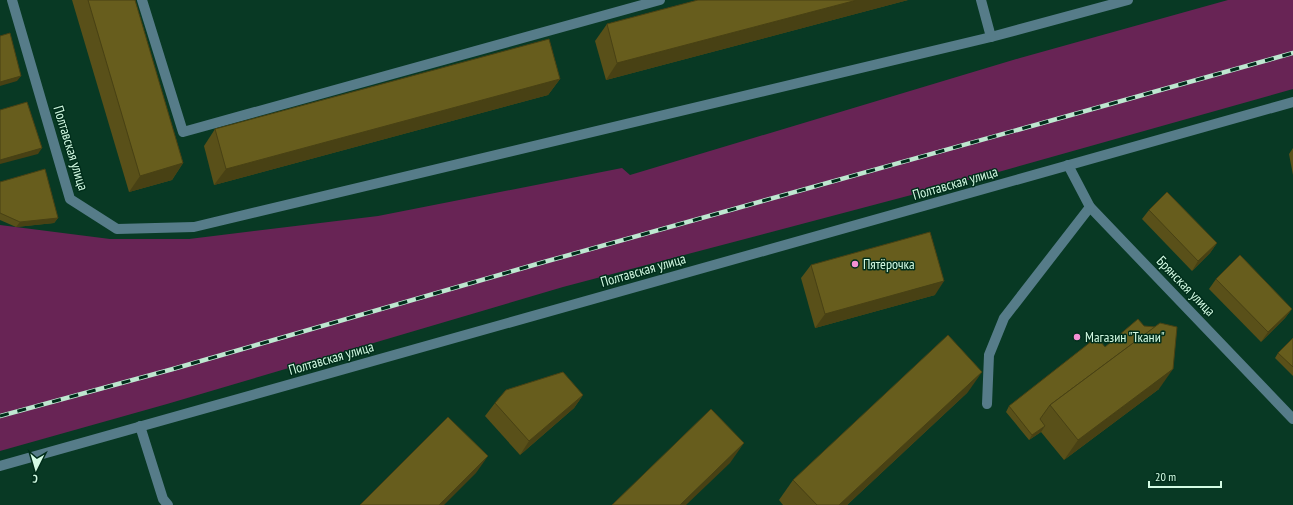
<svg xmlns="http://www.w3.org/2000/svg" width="1293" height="505" viewBox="0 0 1293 505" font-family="'PT Sans Narrow',sans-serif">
	<rect width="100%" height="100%" fill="#083924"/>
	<polygon fill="#682455" points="1228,0 1293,0 1293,89 1002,171 563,287 167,404 0,451 0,225 110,239 189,239 378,216 622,168 630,175 1020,58"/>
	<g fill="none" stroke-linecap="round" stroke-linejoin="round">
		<g stroke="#567c89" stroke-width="10">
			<polyline points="12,0 70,199 117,229 194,227 991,37 1128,0"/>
			<polyline points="142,0 183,132 660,0"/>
			<polyline points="981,0 991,37"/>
			<polyline points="1068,165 1090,207 1293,419"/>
			<polyline points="987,404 989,355 1004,318 1090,207"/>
			<polyline points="140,426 163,499 168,505"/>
			<polyline points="0,466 1293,102"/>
		</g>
		<g stroke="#bee7d0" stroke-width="4.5">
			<polyline id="rail" points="0,416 173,369 544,262 1293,53"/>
		</g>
		<use href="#rail" stroke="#002e1b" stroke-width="3" stroke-dasharray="9" stroke-linecap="butt"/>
	</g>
	<g fill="#595019">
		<polygon points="72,0 135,0 183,163 172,180 129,192"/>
		<polygon points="698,0 908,0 606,80 595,41 607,24"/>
		<polygon points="560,79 548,95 214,185 204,146 215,129"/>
		<polygon points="1293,148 1293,175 1289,154"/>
		<polygon points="0,182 58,218 54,223 16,227 0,220"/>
		<polygon points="1149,210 1217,243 1210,253 1192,271 1142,219"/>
		<polygon points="811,265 935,295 815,328 801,278"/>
		<polygon points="1216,279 1292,309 1285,318 1261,342 1209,289"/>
		<polygon points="1293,338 1293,376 1275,358 1278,353"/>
		<polygon points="1105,347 1159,389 1064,460 1041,432 1029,440 1006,412 1009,406"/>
		<polygon points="968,392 847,505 783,505 779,500 793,480"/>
		<polygon points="583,395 574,408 520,455 485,416 495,403"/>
	</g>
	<g fill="#484114">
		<polygon points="857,0 908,0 606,80 617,63"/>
		<polygon points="21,76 17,81 0,86 0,82"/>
		<polygon points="560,79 548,95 214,185 226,169"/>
		<polygon points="42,148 38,154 0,164 0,160"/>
		<polygon points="183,163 172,180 129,192 140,176"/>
		<polygon points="58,218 54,223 16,227 20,222"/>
		<polygon points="1217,243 1210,253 1192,271 1198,261"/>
		<polygon points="944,281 935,295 815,328 825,314"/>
		<polygon points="1292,309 1285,318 1261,342 1268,332"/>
		<polygon points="1173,369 1159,389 1064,460 1078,440"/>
		<polygon points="982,372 968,392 847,505 839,505"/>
		<polygon points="583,395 574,408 520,455 529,441"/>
		<polygon points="1045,426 1041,432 1029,440 1032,435"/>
		<polygon points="744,443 730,463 686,505 680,505"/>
		<polygon points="488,456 476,473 444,505 439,505"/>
	</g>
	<g fill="#675d1d" stroke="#484114">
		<polygon points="88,0 135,0 183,163 140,176"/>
		<polygon points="698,0 857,0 617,63 607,24"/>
		<polygon points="10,33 21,76 0,82 0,36"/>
		<polygon points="549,39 560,79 226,169 215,129"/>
		<polygon points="27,102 42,148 0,160 0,110"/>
		<polygon points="45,169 58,218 20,222 0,213 0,182"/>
		<polygon points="1167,192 1217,243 1198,261 1149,210"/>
		<polygon points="930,232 944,281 825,314 811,265"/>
		<polygon points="1240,255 1292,309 1268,332 1216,279"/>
		<polygon points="1138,319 1144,326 1155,327 1050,405 1040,419 1045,426 1032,435 1009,406 1097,337 1105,347"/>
		<polygon points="1160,323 1177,327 1173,369 1078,440 1050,405"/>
		<polygon points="948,335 982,372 839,505 817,505 793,480"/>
		<polygon points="1293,338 1293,367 1278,353"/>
		<polygon points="563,372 583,395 529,441 495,403 506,390"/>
		<polygon points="711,409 744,443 680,505 612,505"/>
		<polygon points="448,417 488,456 439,505 360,505"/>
	</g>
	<g fill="#f491d4" stroke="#002e1b" stroke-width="1.5">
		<circle cx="855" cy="264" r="4"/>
		<circle cx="1077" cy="337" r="4"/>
	</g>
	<g text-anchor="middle" stroke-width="3" stroke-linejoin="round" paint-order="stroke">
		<g font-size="14" fill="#d3fbe4" stroke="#002e1b">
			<text transform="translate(71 148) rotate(73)" y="5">Полтавская улица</text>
			<text transform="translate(955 183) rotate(-16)" y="5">Полтавская улица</text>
			<text transform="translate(643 270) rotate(-16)" y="5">Полтавская улица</text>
			<text transform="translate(1186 286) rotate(46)" y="5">Брянская улица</text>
			<text transform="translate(331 358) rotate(-16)" y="5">Полтавская улица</text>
		</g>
		<g font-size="14" fill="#d3fbe4" stroke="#002e1b" text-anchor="start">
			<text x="863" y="269">Пятёрочка</text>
			<text x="1085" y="342">Магазин "Ткани"</text>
		</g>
	</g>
	<g transform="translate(36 469) rotate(185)" stroke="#002e1b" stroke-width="3" paint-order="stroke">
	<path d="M0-3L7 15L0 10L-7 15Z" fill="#d3fbe4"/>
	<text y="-6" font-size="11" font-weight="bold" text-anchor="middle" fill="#d3fbe4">С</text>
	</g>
	<path d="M1149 481v6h72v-6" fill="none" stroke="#d3fbe4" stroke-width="2"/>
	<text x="1155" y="481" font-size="12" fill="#d3fbe4" stroke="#002e1b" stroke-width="3" paint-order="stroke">20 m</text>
</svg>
